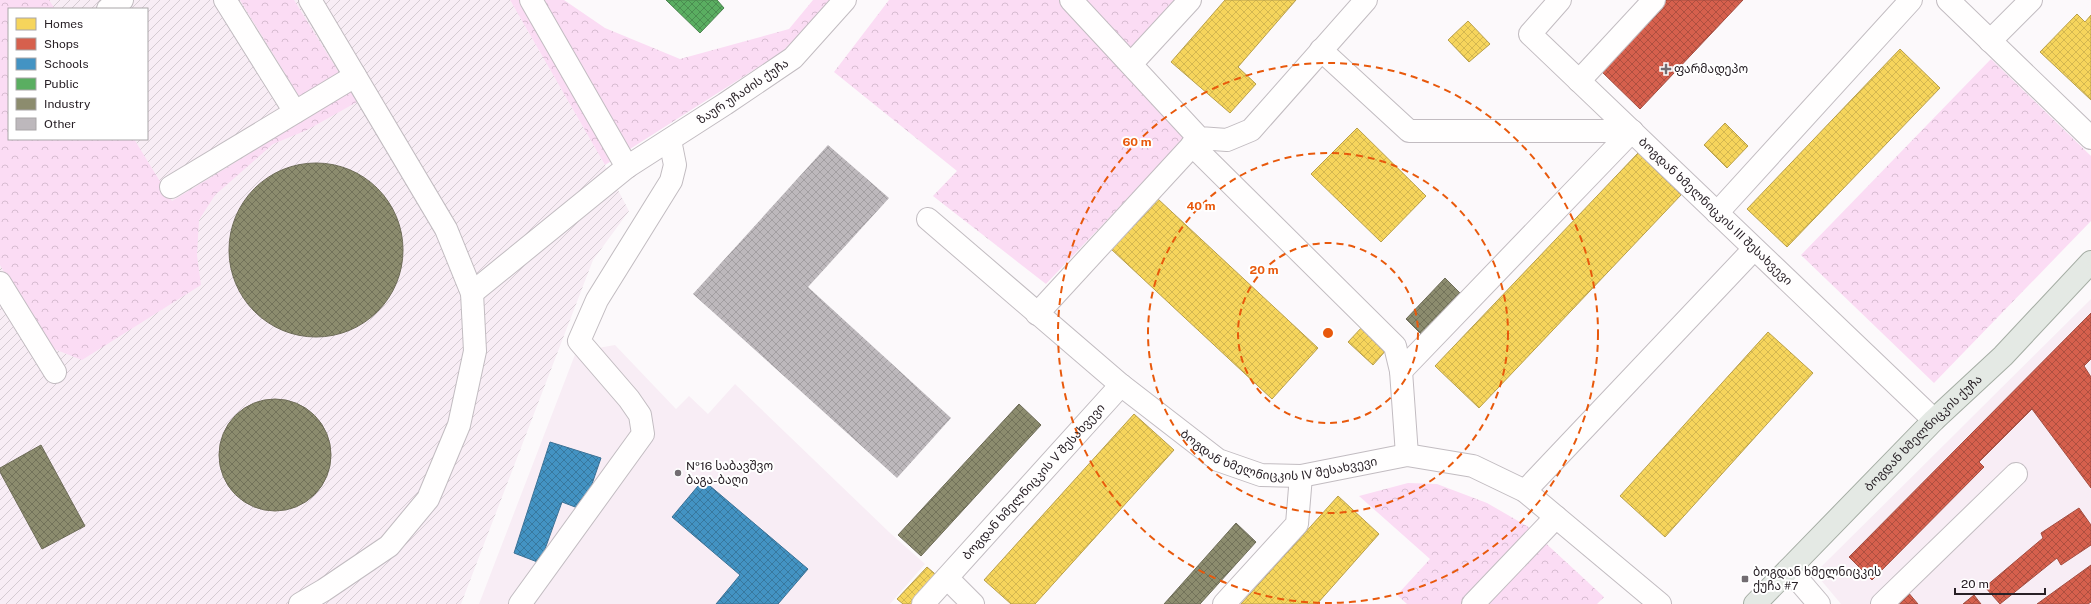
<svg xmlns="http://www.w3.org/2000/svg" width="2091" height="604" viewBox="0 0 2091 604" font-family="'Public Sans','Noto Sans Georgian',sans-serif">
	<defs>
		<pattern id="industrial-furrows" width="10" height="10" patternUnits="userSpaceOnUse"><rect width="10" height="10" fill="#f8edf5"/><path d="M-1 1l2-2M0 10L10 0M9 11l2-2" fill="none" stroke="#d5cbd2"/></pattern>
		<pattern id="forest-crowns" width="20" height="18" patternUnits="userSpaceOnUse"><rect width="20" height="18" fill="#fbdcf4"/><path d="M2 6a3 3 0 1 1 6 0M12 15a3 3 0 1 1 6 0" fill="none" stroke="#d7bcd1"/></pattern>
		<pattern id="homes-cross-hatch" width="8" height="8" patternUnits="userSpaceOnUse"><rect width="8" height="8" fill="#f6d55c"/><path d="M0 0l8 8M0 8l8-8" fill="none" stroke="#d3b750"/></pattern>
		<pattern id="shops-cross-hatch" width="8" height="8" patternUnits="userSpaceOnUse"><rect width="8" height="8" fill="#d6604d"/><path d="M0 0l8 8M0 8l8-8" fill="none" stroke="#ae4f40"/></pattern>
		<pattern id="schools-cross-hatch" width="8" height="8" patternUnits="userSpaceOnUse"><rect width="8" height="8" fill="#4393c3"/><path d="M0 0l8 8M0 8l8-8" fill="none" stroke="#38789e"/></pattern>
		<pattern id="public-cross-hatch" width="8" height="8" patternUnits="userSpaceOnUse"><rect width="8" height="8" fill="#5aae61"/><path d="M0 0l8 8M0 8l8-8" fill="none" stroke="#4a8d50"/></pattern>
		<pattern id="industry-cross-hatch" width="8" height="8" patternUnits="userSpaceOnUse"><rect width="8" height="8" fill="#8c8c6e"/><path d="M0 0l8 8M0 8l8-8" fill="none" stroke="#72725a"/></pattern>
		<pattern id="building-cross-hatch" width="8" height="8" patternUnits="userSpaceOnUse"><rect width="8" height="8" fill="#bdb8bc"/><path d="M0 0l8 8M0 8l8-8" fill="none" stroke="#a29ea1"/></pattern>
	</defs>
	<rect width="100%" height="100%" fill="#fcf9fb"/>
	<g fill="#f8edf5">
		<polygon points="2091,299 2091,604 1841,604 1815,573"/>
		<polygon points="615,345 676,409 689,396 708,414 735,384 889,532 925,564 890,604 479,604 576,352"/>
	</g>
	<path fill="url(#industrial-furrows)" fill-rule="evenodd" d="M0,0H510L598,152L629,211L593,260L461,604H0ZM9,9H147V139H9Z"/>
	<g fill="url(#forest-crowns)">
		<polygon points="0,0 49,0 55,9 9,9 9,139 134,139 172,201 311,116 240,0 294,0 357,102 307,130 273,144 215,195 199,220 197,255 201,285 82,360 49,347 0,265"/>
		<polygon points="510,0 564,0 605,28 680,59 789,29 813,0 835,0 782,52 605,165"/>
		<polygon points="889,0 1060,0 1186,137 1046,284 933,196 957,171 834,72"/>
		<polygon points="1079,0 1180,0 1131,54"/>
		<polygon points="1991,59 2091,156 2091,221 1934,383 1801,255"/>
		<polygon points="1408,483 1437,484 1487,503 1527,526 1604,597 1597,604 1407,604 1397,595 1430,559 1359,496"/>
	</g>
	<g fill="url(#homes-cross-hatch)" stroke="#b89f4c">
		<polygon points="1225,0 1296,0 1238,67 1256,84 1230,113 1171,62"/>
		<polygon points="2077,14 2085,22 2091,15 2091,100 2040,52"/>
		<polygon points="1468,21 1490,44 1469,62 1448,40"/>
		<polygon points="1900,49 1940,88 1787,247 1747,209"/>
		<polygon points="1725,123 1748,146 1727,168 1704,145"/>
		<polygon points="1357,128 1426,196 1381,242 1311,174"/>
		<polygon points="1638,153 1681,195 1479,408 1435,366"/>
		<polygon points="1158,199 1318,348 1272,399 1111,249"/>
		<polygon points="1363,326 1388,348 1373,365 1348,342"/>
		<polygon points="1768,332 1813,373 1665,537 1620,496"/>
		<polygon points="1134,414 1174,450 1035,604 1011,604 984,580"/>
		<polygon points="1338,496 1379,534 1317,604 1241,604"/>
		<polygon points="927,567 941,579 918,604 903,604 897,599"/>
	</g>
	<g fill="url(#shops-cross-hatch)" stroke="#a24d41">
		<polygon points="1667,0 1743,0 1640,109 1600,70"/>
		<polygon points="2091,313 2091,359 2084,366 2091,377 2091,488 2032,409 1979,462 1984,467 1872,580 1849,557"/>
		<polygon points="2079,508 2091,525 2091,545 2061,565 2057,558 2000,604 1985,587 2043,538 2041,533"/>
		<polygon points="2091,565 2091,602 2088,604 2037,604"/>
		<polygon points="1907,591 1918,604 1890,604"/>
		<polygon points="1974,595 1981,604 1963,604"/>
	</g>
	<g fill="url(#schools-cross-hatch)" stroke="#3b7094">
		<polygon points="550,442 601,458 583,510 562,502 540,563 514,553"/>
		<polygon points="703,480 808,569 778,604 716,604 740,575 672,517"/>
	</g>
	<polygon fill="url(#public-cross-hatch)" stroke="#4b834f" points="666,0 717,0 724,8 700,33"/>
	<g fill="url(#industry-cross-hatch)" stroke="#6e6c58">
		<circle cx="316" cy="250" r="87"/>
		<polygon points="1445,278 1463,296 1424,337 1406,319"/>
		<circle cx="275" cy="455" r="56"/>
		<polygon points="1019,404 1041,425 921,556 898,535"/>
		<polygon points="41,445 85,526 42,549 0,472 0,468"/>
		<polygon points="1236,523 1256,542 1200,604 1164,604"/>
	</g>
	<polygon fill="url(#building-cross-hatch)" points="828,145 889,198 808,287 951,418 897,478 693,294"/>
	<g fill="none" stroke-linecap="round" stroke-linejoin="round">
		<g stroke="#c2bcc1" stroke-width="24">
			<g id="minor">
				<polyline points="225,0 295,112"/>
				<polyline points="531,0 627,167"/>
				<polyline points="1071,0 1199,138 1227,140 1251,130 1366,0"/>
				<path id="s1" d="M1560,0L1530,34L1934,420"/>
				<polyline points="1948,0 2091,138"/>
				<polyline points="108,9 122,0"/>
				<polyline points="1990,41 2031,0"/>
				<polyline points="1321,50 1409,131 1632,131"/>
				<polyline points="1131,64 1190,0"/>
				<polyline points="1579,81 1654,0"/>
				<polyline points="1192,145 1395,346 1401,371 1407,455"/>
				<polyline points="171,187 355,76"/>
				<polyline points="1717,213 1911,0"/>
				<path id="s2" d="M928,219L1121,385L1218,460L1261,475L1301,476L1407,455L1473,466L1525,491L1660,604"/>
				<polyline points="0,283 55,372"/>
				<path id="s3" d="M472,293L627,167L725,104L793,58L845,0"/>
				<polyline points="1037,314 1199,138"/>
				<polyline points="1401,371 1632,131"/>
				<polyline points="1525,491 1754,249"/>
				<polyline points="1789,569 1819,604"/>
				<polyline points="947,578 973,604"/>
				<polyline points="300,604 324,590 389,546 428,499 459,425 475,351 472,293 446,229 310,0"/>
				<polyline points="520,604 643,434 640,415 629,399 579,341 597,300 671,181 675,165 670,140"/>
				<path id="s4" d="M923,604L1121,385"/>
				<polyline points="1224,604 1297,524 1301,476"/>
				<polyline points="1473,604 1556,517"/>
				<polyline points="1882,604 2016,474"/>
			</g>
		</g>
		<g stroke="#a5ada4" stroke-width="24">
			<g id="major">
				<path id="s5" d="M1755,604L1934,420L2003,356L2091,262"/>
			</g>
		</g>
		<use href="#minor" stroke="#fffefe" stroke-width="22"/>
		<use href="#major" stroke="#e4e9e4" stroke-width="22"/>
	</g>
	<g fill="none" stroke="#e8590c" stroke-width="2" stroke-dasharray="7 5">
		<circle cx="1328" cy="333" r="90"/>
		<circle cx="1328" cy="333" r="180"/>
		<circle cx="1328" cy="333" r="270"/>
	</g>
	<g fill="#726c71" stroke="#fff" stroke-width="1.5">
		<path d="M1664 63h4v4h4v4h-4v4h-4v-4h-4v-4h4z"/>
		<circle cx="678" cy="473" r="4"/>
		<rect x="1741" y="575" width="8" height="8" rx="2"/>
	</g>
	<g text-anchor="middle" stroke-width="4" stroke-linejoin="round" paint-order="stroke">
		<g font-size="12" fill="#282026" stroke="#fff" text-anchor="start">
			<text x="1674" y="73">ფარმადეპო</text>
			<text x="686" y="470">№16 საბავშვო<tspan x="686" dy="14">ბაგა-ბაღი</tspan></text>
			<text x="1753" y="576">ბოგდან ხმელნიცკის<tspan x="1753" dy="14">ქუჩა #7</tspan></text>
		</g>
		<g font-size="12" fill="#282026" stroke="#fff">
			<text dy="4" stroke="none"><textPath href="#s3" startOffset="338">ზაურ უჩაძის ქუჩა</textPath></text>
			<text dy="4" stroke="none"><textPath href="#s1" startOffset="302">ბოგდან ხმელნიცკის III შესახვევი</textPath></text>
			<text dy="4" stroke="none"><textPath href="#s5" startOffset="240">ბოგდან ხმელნიცკის ქუჩა</textPath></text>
			<text dy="4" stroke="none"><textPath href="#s2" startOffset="436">ბოგდან ხმელნიცკის IV შესახვევი</textPath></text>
			<text dy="4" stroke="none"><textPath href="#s4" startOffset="165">ბოგდან ხმელნიცკის V შესახვევი</textPath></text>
		</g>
	</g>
	<circle cx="1328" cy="333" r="6" fill="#e8590c" stroke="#fff" stroke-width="2"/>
	<g font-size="12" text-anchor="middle" font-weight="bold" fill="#e8590c" stroke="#fff" stroke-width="4" stroke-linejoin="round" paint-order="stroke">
		<text x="1137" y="146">60 m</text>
		<text x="1201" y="210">40 m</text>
		<text x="1264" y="274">20 m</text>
	</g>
	<rect x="8" y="8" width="140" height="132" fill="#ffffff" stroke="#a9a6a8"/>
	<rect x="16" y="18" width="20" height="12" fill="#f6d55c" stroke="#a9a6a8"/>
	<text x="44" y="28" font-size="12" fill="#282026">Homes</text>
	<rect x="16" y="38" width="20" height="12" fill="#d6604d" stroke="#a9a6a8"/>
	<text x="44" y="48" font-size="12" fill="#282026">Shops</text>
	<rect x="16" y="58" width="20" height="12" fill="#4393c3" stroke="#a9a6a8"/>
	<text x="44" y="68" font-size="12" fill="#282026">Schools</text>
	<rect x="16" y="78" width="20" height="12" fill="#5aae61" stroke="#a9a6a8"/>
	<text x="44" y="88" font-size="12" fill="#282026">Public</text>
	<rect x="16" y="98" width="20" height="12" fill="#8c8c6e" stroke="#a9a6a8"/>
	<text x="44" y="108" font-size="12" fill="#282026">Industry</text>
	<rect x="16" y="118" width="20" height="12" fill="#bdb8bc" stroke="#a9a6a8"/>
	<text x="44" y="128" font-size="12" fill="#282026">Other</text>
	<path d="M1955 588v6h90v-6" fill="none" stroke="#282026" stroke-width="2"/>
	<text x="1961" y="588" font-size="12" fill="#282026" stroke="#ffffff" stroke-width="3" paint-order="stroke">20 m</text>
</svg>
